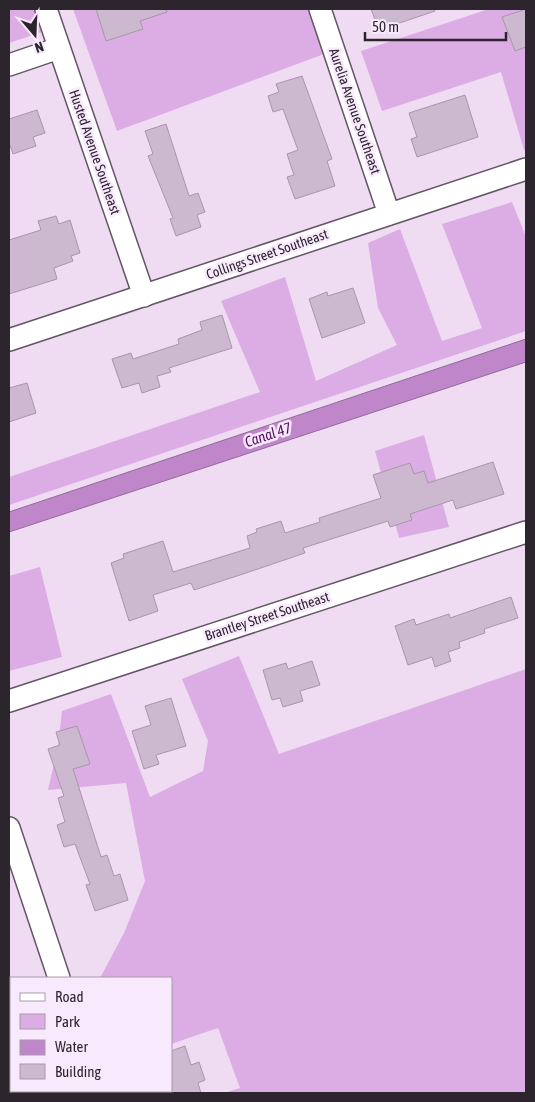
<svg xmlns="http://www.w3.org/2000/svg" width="535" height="1102" viewBox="0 0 535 1102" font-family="'Asap Condensed',sans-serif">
	<rect width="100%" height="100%" fill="#efdbf2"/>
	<g fill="#dcade5">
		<polygon points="9,9 34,9 42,32 9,43"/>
		<polygon points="73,9 309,9 324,54 117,131"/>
		<polygon points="489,9 526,9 526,149 524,150 501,72 382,111 361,51"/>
		<polygon points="512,202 526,237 526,331 9,505 9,477 260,392 221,301 285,277 316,381 397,345 378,308 368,243 400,229 442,341 482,328 442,224"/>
		<polygon points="424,435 449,527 399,538 375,451"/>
		<polygon points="40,567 62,657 9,671 9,576"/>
		<polygon points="239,656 279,754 526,669 526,1093 224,1093 240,1088 218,1028 171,1044 171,978 100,978 124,933 145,881 126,783 48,790 58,746 62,711 111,694 150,797 203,771 208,741 182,679"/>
	</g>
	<polygon fill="#bf87ca" stroke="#936a9b" points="526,339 526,362 9,532 9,512"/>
	<g fill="#ccb9cf" stroke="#a996ac">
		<polygon points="96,9 166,9 167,12 140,21 143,29 106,41"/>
		<polygon points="371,9 434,9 435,11 379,30"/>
		<polygon points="526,9 526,47 515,51 502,17"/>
		<polygon points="302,76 332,159 327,161 335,186 295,199 287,177 294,175 287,154 298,150 283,109 273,112 268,96 279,92 276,84"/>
		<polygon points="465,95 478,137 417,157 411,139 417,137 409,113"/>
		<polygon points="37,110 45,133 33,137 36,146 13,154 9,142 9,119"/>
		<polygon points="166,124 189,196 198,193 205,212 197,215 201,227 176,236 170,219 173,218 148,156 153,154 145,131"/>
		<polygon points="56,216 59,224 70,220 80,253 71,256 73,261 54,268 57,279 9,294 9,240 41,230 38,221"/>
		<polygon points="353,288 365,323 322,338 309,299 327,292 328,296"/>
		<polygon points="222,315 232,348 169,368 171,372 157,376 160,387 142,393 139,383 122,388 112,359 131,353 133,359 179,344 178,339 202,330 200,322"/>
		<polygon points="27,383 36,413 9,422 9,388"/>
		<polygon points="493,462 504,494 456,509 453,500 410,514 412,520 390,527 388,521 303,548 305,553 243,574 194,590 191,583 153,595 158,611 129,621 111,563 124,558 123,554 163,541 173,572 250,548 247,536 257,532 256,529 281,521 285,533 320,522 319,518 381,498 373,475 410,463 414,474 424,471 428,483"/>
		<polygon points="511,597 518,618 484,629 485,633 459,642 460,648 448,652 451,661 435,667 432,657 408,665 395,626 414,619 416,625 449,614 450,618"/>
		<polygon points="312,661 320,685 300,691 303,701 283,707 280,698 272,700 263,670 286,663 288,669"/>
		<polygon points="171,698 186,746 156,755 159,764 144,769 132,731 151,725 145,706"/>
		<polygon points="77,726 90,764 73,769 101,857 107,855 114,876 120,874 128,900 95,911 86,885 90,884 75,844 64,847 57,825 65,822 58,798 64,796 48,749 60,745 56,732"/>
		<polygon points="185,1046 191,1065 199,1062 205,1080 198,1083 201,1093 171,1093 171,1051"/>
	</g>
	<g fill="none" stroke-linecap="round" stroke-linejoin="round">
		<g stroke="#655468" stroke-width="24">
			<g id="minor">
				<polyline points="46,9 144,296"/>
				<polyline points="320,9 389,214"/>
				<polyline points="9,65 59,48"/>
				<polyline points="9,340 526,169"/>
				<polyline points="9,701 526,532"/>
				<polyline points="9,828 59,978"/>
				<polyline points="97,1091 98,1093"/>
			</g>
		</g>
		<use href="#minor" stroke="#fff" stroke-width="21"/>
	</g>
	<g text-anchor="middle" stroke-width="5" stroke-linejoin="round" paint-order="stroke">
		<g font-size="14" fill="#2c252d" stroke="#f9e9fd">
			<text transform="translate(355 111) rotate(71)" y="5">Aurelia Avenue Southeast</text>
			<text transform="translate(95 152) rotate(71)" y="5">Husted Avenue Southeast</text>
			<text transform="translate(267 254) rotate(-19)" y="5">Collings Street Southeast</text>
			<text transform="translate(267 616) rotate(-18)" y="5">Brantley Street Southeast</text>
		</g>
		<g font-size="15" font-style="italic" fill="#560f63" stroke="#f9e9fd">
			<text transform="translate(268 435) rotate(-19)" y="5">Canal 47</text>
		</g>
	</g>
	<rect width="535" height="1102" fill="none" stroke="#2c252d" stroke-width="20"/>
	<rect x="10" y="977" width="162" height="115" fill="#f9e9fd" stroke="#a79baa"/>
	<rect x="20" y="993" width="25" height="8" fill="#ffffff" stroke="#a79baa"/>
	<text x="55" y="1002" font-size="15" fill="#2c252d">Road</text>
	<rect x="20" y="1014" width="25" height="15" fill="#dcade5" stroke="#a79baa"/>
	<text x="55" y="1027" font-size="15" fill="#2c252d">Park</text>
	<rect x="20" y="1040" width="25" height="15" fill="#bf87ca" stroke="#a79baa"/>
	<text x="55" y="1052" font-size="15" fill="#2c252d">Water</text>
	<rect x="20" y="1064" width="25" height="15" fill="#ccb9cf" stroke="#a79baa"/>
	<text x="55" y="1077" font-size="15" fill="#2c252d">Building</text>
	<g transform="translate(35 35) rotate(161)" stroke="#f9e9fd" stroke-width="4" paint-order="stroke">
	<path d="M0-4L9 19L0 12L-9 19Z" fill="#2c252d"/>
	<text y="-8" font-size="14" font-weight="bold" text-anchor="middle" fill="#2c252d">N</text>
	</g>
	<path d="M365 32v8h141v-8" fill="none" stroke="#2c252d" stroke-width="2.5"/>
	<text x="372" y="32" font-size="15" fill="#2c252d" stroke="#f9e9fd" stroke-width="4" paint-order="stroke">50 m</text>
</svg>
